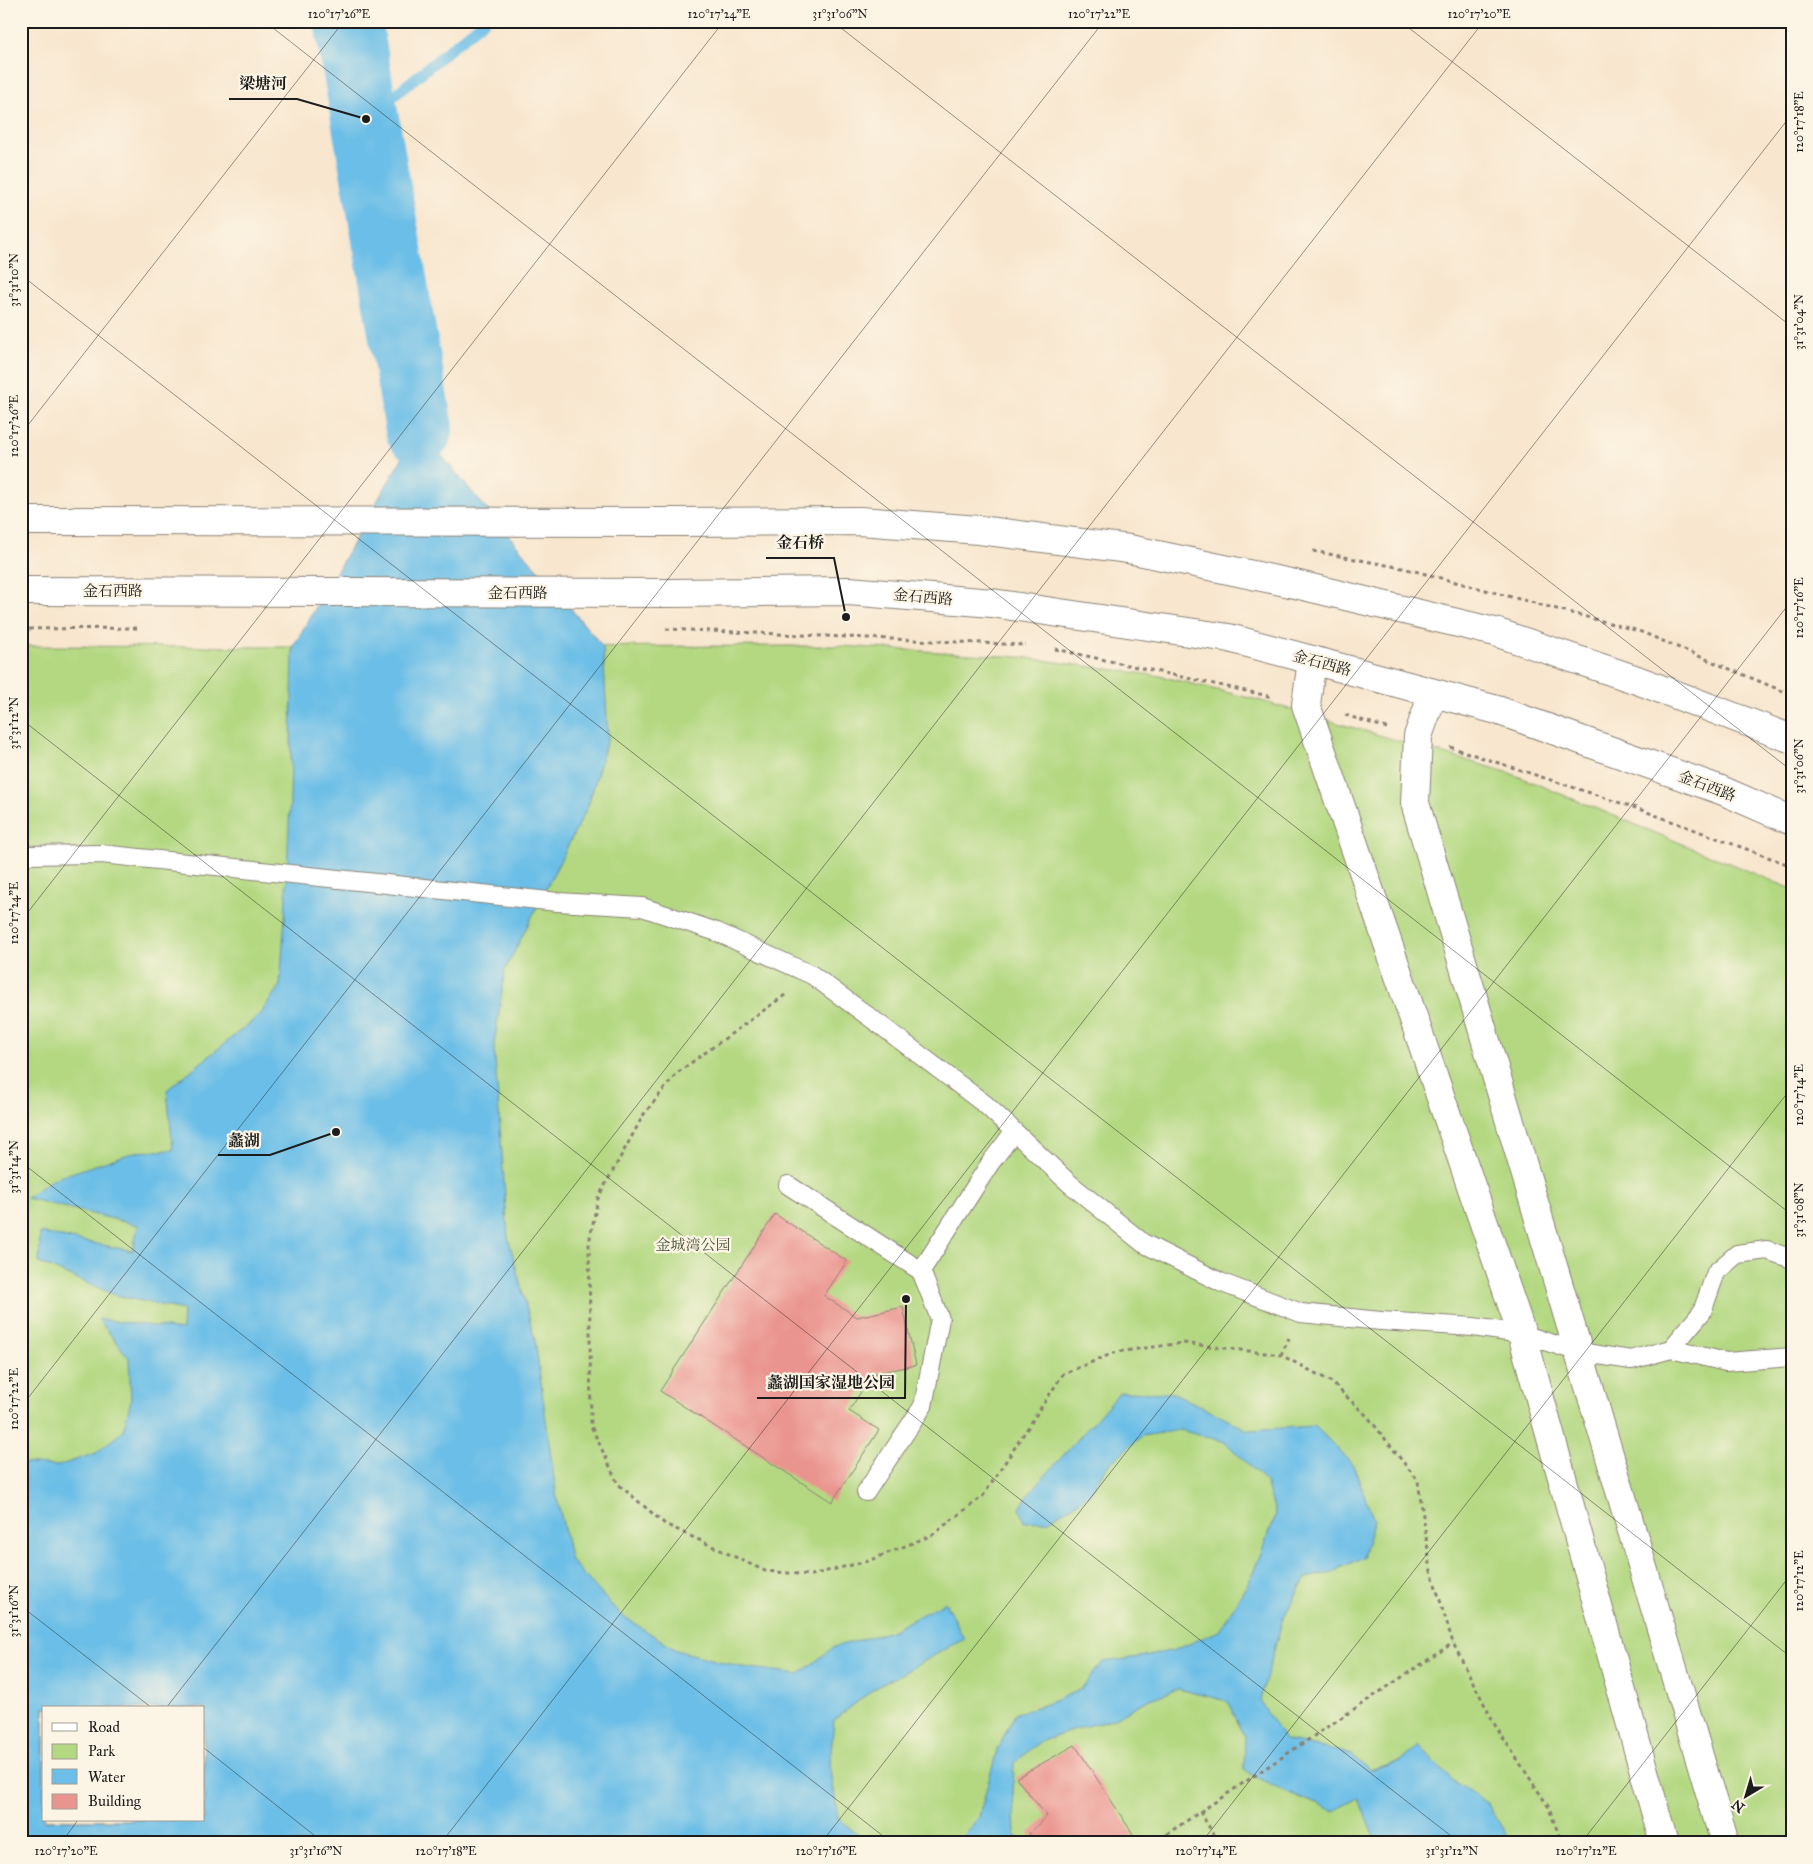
<svg xmlns="http://www.w3.org/2000/svg" width="1813" height="1864" viewBox="0 0 1813 1864" font-family="'IM FELL Great Primer','Noto Serif SC',serif">
	<rect width="100%" height="100%" fill="#fcf5e5"/>
	<filter id="ink" filterUnits="userSpaceOnUse"><feTurbulence type="fractalNoise" baseFrequency=".02" numOctaves="2"/><feDisplacementMap in="SourceGraphic" scale="10" xChannelSelector="R" yChannelSelector="G"/><feConvolveMatrix kernelMatrix="1 2 1 2 8 2 1 2 1" color-interpolation-filters="sRGB"/></filter>
	<filter id="wash" filterUnits="userSpaceOnUse"><feTurbulence type="fractalNoise" baseFrequency=".0096" numOctaves="4" result="noise"/><feDisplacementMap in="SourceGraphic" scale="20" xChannelSelector="R" yChannelSelector="G"/><feGaussianBlur stdDeviation="1.12" result="paint"/><feColorMatrix in="noise" values="0 0 0 0 0 0 0 0 0 0 0 0 0 0 0 0 0 1.4 0 .05"/><feComposite in="paint" operator="in"/></filter>
	<g filter="url(#wash)">
		<rect width="100%" height="100%" fill="#f8e6ce"/>
		<path fill="#b3d881" stroke="#687a4e" fill-rule="evenodd" d="M21,646L293,647L842,646L1020,657L1160,676L1258,700L1510,773L1792,889V1843H21ZM44,1708H204V1820H44Z"/>
		<g fill="#6bbee7" stroke="#446d82" fill-rule="evenodd">
			<path d="M419,429L603,647L608,737L588,806L505,970L494,1045L508,1237L535,1340L556,1493L571,1561L620,1614L676,1650L742,1667L799,1674L834,1647L891,1631L945,1602L964,1639L874,1689L834,1720L830,1763L838,1818L868,1843H21V1463L58,1466L96,1453L123,1431L131,1400L129,1358L98,1319L182,1330L183,1310L115,1295L39,1263L40,1233L133,1251L138,1225L26,1198L53,1179L135,1152L173,1150L167,1090L260,1015L280,985L285,917L290,803L293,647ZM44,1708H204V1820H44Z"/>
			<polygon points="1120,1392 1174,1393 1248,1430 1315,1426 1353,1465 1374,1520 1363,1557 1333,1572 1306,1578 1283,1618 1260,1701 1284,1740 1352,1754 1369,1771 1400,1762 1419,1745 1451,1779 1488,1804 1511,1843 1376,1843 1359,1798 1334,1811 1272,1786 1244,1770 1245,1736 1227,1701 1178,1689 1150,1699 1113,1719 1076,1729 1038,1743 1014,1763 1013,1793 1015,1835 1025,1843 958,1843 979,1817 997,1750 1015,1714 1049,1703 1080,1690 1103,1662 1140,1657 1175,1650 1219,1631 1251,1578 1276,1515 1266,1482 1225,1442 1180,1430 1142,1436 1107,1466 1090,1494 1048,1521 1025,1522 1020,1509 1027,1496"/>
		</g>
		<g fill="none" stroke-linecap="round" stroke-linejoin="round">
			<polyline stroke="#6bbee7" stroke-width="11" points="366,119 484,21"/>
			<polyline stroke="#6bbee7" stroke-width="68" points="348,21 419,429"/>
		</g>
		<g id="blocks">
			<g fill="#ea948f">
				<polygon points="775,1214 847,1261 824,1296 857,1317 903,1307 916,1365 872,1374 849,1411 879,1430 832,1502 660,1391"/>
				<polygon points="1075,1745 1133,1834 1119,1843 1038,1843 1029,1833 1047,1816 1016,1778"/>
			</g>
		</g>
	</g>
	<g filter="url(#ink)">
		<use href="#blocks" fill-opacity="0" stroke="#8a8175" stroke-width="1"/>
		<g fill="none" stroke-linecap="round" stroke-linejoin="round">
			<g stroke="#8a8175" stroke-width="20">
				<g id="service">
					<polyline points="21,855 101,854 558,902 642,907 717,932 812,975 883,1027 986,1105 1069,1183 1143,1243 1220,1282 1301,1313 1381,1321 1473,1327 1522,1334 1579,1352 1631,1360 1671,1349 1702,1312 1716,1272 1737,1254 1767,1250 1792,1259"/>
					<polyline points="788,1185 921,1271 991,1162 1014,1132"/>
					<polyline points="1671,1349 1726,1362 1792,1357"/>
					<polyline points="866,1492 923,1406 940,1319 921,1271"/>
				</g>
			</g>
			<g stroke="#8a8175" stroke-width="30">
				<g id="secondary">
					<polyline points="21,521 676,522 860,521 979,530 1129,549 1295,584 1495,632 1637,680 1792,739"/>
					<polyline points="21,591 669,593 849,591 992,603 1229,638 1312,660 1497,710 1721,790 1792,821"/>
					<polyline points="1312,660 1306,705 1522,1334 1664,1843"/>
					<polyline points="1433,694 1418,736 1415,803 1725,1843"/>
				</g>
			</g>
			<g stroke="#8a8175" stroke-width="3" stroke-dasharray="4 4" stroke-linecap="butt">
				<polyline points="1313,551 1407,569 1639,631 1792,695"/>
				<polyline points="21,629 139,628"/>
				<polyline points="666,629 1026,645"/>
				<polyline points="1055,649 1273,697"/>
				<polyline points="1345,715 1387,728"/>
				<polyline points="1450,747 1636,808 1792,866"/>
				<polyline points="785,995 677,1073 644,1114 598,1198 589,1243 591,1426 618,1484 665,1524 765,1571 811,1575 868,1561 932,1535 983,1496 1063,1374 1116,1352 1183,1343 1281,1355 1330,1381 1368,1417 1418,1481 1431,1571 1453,1643 1496,1727 1548,1806 1562,1843"/>
				<polyline points="1281,1355 1289,1338"/>
				<polyline points="1200,1812 1453,1643"/>
				<polyline points="1153,1843 1200,1812 1219,1843"/>
			</g>
			<use href="#service" stroke="#fff" stroke-width="18"/>
			<use href="#secondary" stroke="#fff" stroke-width="28"/>
		</g>
	</g>
	<path fill="none" stroke="#1c1c1c" stroke-width="1" stroke-opacity="0.45" d="M264,21L1792,1215M832,21L1792,771M1400,21L1792,327M21,275L1792,1658M21,434L344,21M21,719L1460,1843M21,921L724,21M21,1162L892,1843M21,1407L1104,21M21,1606L152,1708M166,1708L1484,21M204,1748L324,1843M61,1843L78,1820M441,1843L1792,114M821,1843L1792,600M1201,1843L1792,1087M1581,1843L1792,1573"/>
	<g text-anchor="middle" stroke-width="4.5" stroke-linejoin="round" paint-order="stroke">
		<g font-size="15" fill="#1c1c1c" stroke="#fcf5e5">
			<text x="113" y="596">金石西路</text>
			<text x="518" y="598">金石西路</text>
			<text transform="translate(923 597) rotate(5)" y="5">金石西路</text>
			<text transform="translate(1322 663) rotate(15)" y="5">金石西路</text>
			<text transform="translate(1707 786) rotate(21)" y="5">金石西路</text>
		</g>
		<g font-size="15" fill="#49543a" stroke="#fcf5e5">
			<text x="693" y="1250">金城湾公园</text>
		</g>
	</g>
	<path fill="none" stroke="#1c1c1c" stroke-width="2" d="M366 119L297 99H229M846 617L834 558H766M336 1132L270 1155H218M906 1299L905 1398H757"/>
	<g fill="#1c1c1c" stroke="#fcf5e5" stroke-width="2">
		<circle cx="366" cy="119" r="5"/>
		<circle cx="846" cy="617" r="5"/>
		<circle cx="336" cy="1132" r="5"/>
		<circle cx="906" cy="1299" r="5"/>
	</g>
	<g font-size="16" text-anchor="middle" font-weight="bold" fill="#1c1c1c" stroke="#fcf5e5" stroke-width="4.5" stroke-linejoin="round" paint-order="stroke">
		<text x="263" y="89">梁塘河</text>
		<text x="800" y="548">金石桥</text>
		<text x="244" y="1146">蠡湖</text>
		<text x="831" y="1388">蠡湖国家湿地公园</text>
	</g>
	<rect width="1813" height="1864" fill="none" stroke="#fcf5e5" stroke-width="55"/>
	<rect x="42" y="1706" width="162" height="115" fill="#fcf5e5" stroke="#a29e95"/>
	<rect x="52" y="1723" width="25" height="8" fill="#ffffff" stroke="#a29e95"/>
	<text x="88" y="1732" font-size="15" fill="#1c1c1c">Road</text>
	<rect x="52" y="1744" width="25" height="15" fill="#b3d881" stroke="#a29e95"/>
	<text x="88" y="1756" font-size="15" fill="#1c1c1c">Park</text>
	<rect x="52" y="1769" width="25" height="15" fill="#6bbee7" stroke="#a29e95"/>
	<text x="88" y="1782" font-size="15" fill="#1c1c1c">Water</text>
	<rect x="52" y="1794" width="25" height="15" fill="#ea948f" stroke="#a29e95"/>
	<text x="88" y="1806" font-size="15" fill="#1c1c1c">Building</text>
	<g transform="translate(1746 1796) rotate(218)" stroke="#fcf5e5" stroke-width="4" paint-order="stroke">
	<path d="M0-4L9 19L0 12L-9 19Z" fill="#1c1c1c"/>
	<text y="-8" font-size="14" font-weight="bold" text-anchor="middle" fill="#1c1c1c">N</text>
	</g>
	<rect x="28" y="28" width="1758" height="1808" fill="none" stroke="#1c1c1c" stroke-width="2"/>
	<g font-size="12" text-anchor="middle" fill="#1c1c1c">
		<text x="339" y="18">120°17'26"E</text>
		<text x="719" y="18">120°17'24"E</text>
		<text x="840" y="18">31°31'06"N</text>
		<text x="1099" y="18">120°17'22"E</text>
		<text x="1479" y="18">120°17'20"E</text>
		<text transform="translate(1799 122) rotate(-90)" y="4">120°17'18"E</text>
		<text transform="translate(14 280) rotate(-90)" y="4">31°31'10"N</text>
		<text transform="translate(1799 322) rotate(-90)" y="4">31°31'04"N</text>
		<text transform="translate(14 426) rotate(-90)" y="4">120°17'26"E</text>
		<text transform="translate(1799 608) rotate(-90)" y="4">120°17'16"E</text>
		<text transform="translate(14 723) rotate(-90)" y="4">31°31'12"N</text>
		<text transform="translate(1799 766) rotate(-90)" y="4">31°31'06"N</text>
		<text transform="translate(14 913) rotate(-90)" y="4">120°17'24"E</text>
		<text transform="translate(1799 1095) rotate(-90)" y="4">120°17'14"E</text>
		<text transform="translate(14 1167) rotate(-90)" y="4">31°31'14"N</text>
		<text transform="translate(1799 1210) rotate(-90)" y="4">31°31'08"N</text>
		<text transform="translate(14 1399) rotate(-90)" y="4">120°17'22"E</text>
		<text transform="translate(1799 1581) rotate(-90)" y="4">120°17'12"E</text>
		<text transform="translate(14 1611) rotate(-90)" y="4">31°31'16"N</text>
		<text x="66" y="1855">120°17'20"E</text>
		<text x="316" y="1855">31°31'16"N</text>
		<text x="446" y="1855">120°17'18"E</text>
		<text x="826" y="1855">120°17'16"E</text>
		<text x="1206" y="1855">120°17'14"E</text>
		<text x="1452" y="1855">31°31'12"N</text>
		<text x="1586" y="1855">120°17'12"E</text>
	</g>
</svg>
